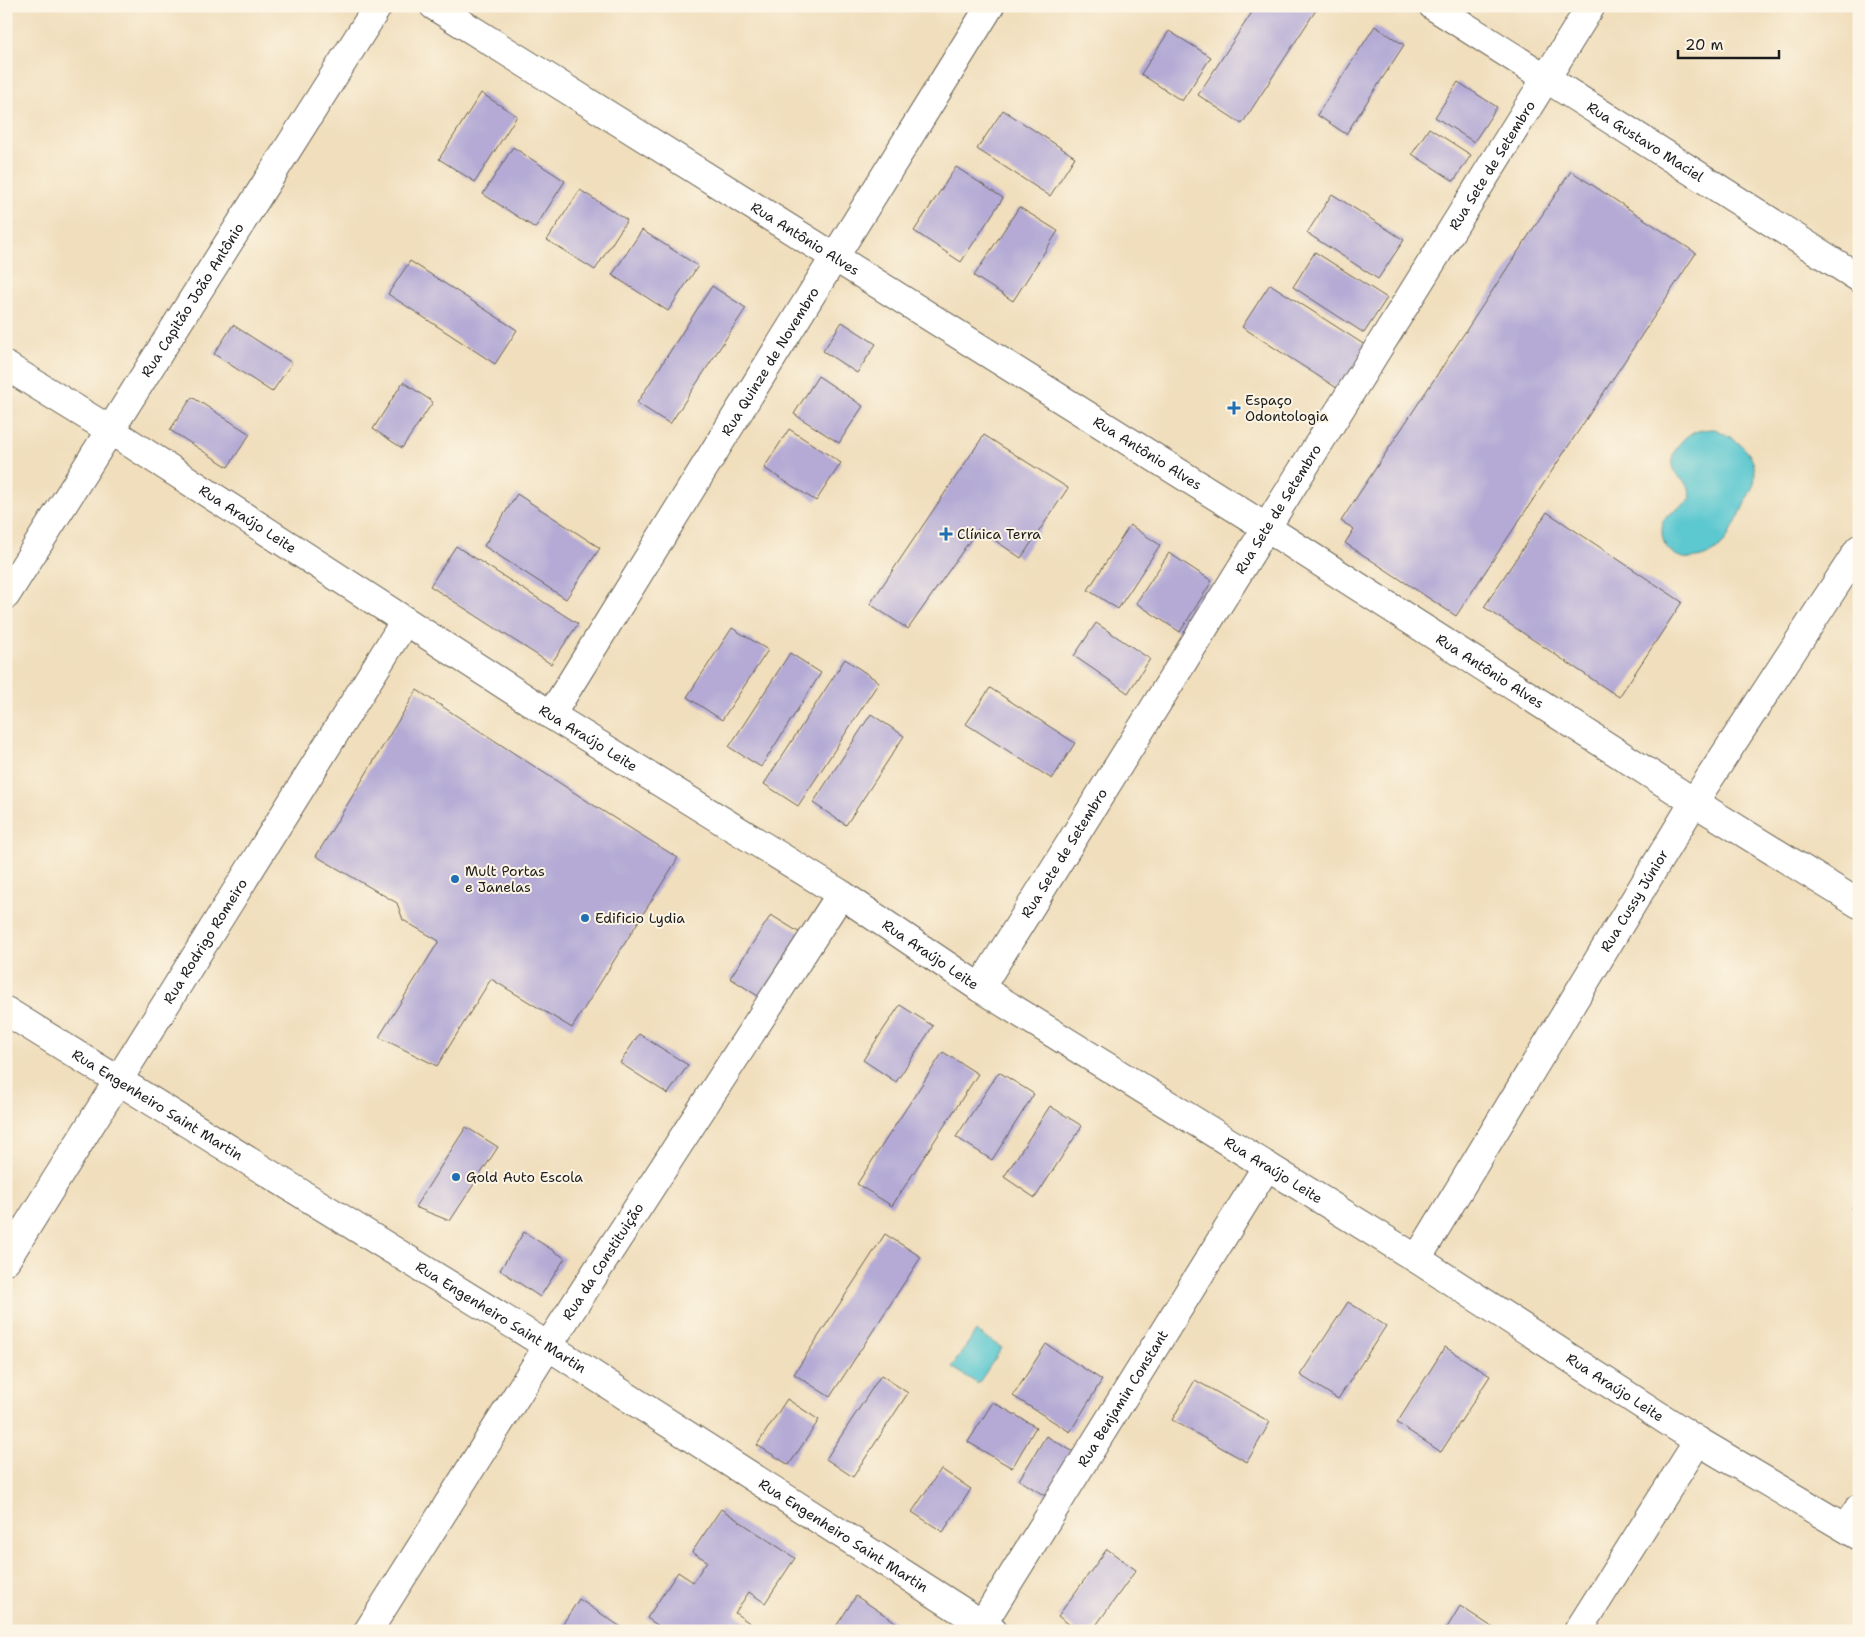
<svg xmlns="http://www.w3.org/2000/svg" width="1865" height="1637" viewBox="0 0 1865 1637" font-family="'Shantell Sans',sans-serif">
	<rect width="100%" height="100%" fill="#fcf5e5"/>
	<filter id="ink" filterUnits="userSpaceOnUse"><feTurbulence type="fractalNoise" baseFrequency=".02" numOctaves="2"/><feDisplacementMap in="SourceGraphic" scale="10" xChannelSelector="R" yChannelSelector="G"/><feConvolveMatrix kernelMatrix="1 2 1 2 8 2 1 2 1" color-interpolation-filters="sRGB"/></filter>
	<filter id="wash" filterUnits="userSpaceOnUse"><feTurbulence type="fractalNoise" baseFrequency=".0096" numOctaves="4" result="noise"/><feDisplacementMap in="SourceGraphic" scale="20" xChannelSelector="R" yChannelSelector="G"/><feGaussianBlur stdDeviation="1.12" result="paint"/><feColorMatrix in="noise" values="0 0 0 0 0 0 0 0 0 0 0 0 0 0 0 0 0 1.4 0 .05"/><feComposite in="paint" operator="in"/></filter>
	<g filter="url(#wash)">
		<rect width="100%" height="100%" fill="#f0debc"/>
		<g fill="#5bc8d0" stroke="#3c7276">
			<path d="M1715,429C1738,440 1760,454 1754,484C1745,502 1737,523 1726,540C1716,555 1690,565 1674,554C1661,545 1661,534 1663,520C1672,511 1682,507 1691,498C1690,482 1683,483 1675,472C1665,460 1680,439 1692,433C1699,430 1707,429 1715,429Z"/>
			<polygon points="976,1331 1002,1348 978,1384 952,1367"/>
		</g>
		<g id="blocks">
			<g fill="#b4aad5">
				<polygon points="1256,6 1310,6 1316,10 1242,124 1198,95"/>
				<polygon points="1375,26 1404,45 1346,134 1317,115"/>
				<polygon points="1169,31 1211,57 1182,101 1141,74"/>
				<polygon points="1458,82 1497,107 1474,142 1435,117"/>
				<polygon points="481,93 517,116 475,182 439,159"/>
				<polygon points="1003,110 1075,157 1050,196 977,149"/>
				<polygon points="1429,128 1471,155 1454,181 1412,154"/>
				<polygon points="513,147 565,181 535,228 483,194"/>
				<polygon points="956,167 1003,198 961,262 914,231"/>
				<polygon points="1571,171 1696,253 1456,616 1345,543 1354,529 1341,521"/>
				<polygon points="580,190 627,220 595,270 547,240"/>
				<polygon points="1332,194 1404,240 1378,279 1307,233"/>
				<polygon points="1019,207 1058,231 1013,301 974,276"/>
				<polygon points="642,230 698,266 668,311 612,275"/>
				<polygon points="1315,252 1387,298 1364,333 1293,287"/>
				<polygon points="410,261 517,330 495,364 388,294"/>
				<polygon points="1270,284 1368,347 1340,390 1242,327"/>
				<polygon points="712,286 746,308 670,424 637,403"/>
				<polygon points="842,322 876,344 857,373 823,351"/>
				<polygon points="233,325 292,363 272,392 214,354"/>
				<polygon points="818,376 863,406 839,443 794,414"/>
				<polygon points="403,382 433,402 402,448 373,429"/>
				<polygon points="192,397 250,434 228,467 170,430"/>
				<polygon points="789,429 841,463 816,501 764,468"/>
				<polygon points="984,435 1068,488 1021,558 978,529 908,629 870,604"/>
				<polygon points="517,494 600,548 566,599 484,546"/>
				<polygon points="1547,512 1682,602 1619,697 1484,607"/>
				<polygon points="1130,525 1160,545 1118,609 1088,590"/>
				<polygon points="456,546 578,624 551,664 430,586"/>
				<polygon points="1169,553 1212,581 1180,632 1136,603"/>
				<polygon points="1096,623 1150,659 1128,693 1074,656"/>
				<polygon points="732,628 768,650 722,720 687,697"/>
				<polygon points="790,653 821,673 761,767 729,747"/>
				<polygon points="845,659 879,682 798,806 764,784"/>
				<polygon points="990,688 1075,743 1052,779 966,724"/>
				<polygon points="417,690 598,808 678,858 572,1028 491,979 437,1066 379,1037 439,941 403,920 397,903 316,856"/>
				<polygon points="871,714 904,736 846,825 813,803"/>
				<polygon points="771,915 805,936 764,1000 730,978"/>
				<polygon points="900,1005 933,1026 896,1082 863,1060"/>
				<polygon points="639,1034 688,1065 668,1094 620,1063"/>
				<polygon points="943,1052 978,1074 892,1206 857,1184"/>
				<polygon points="999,1072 1034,1094 992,1160 956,1137"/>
				<polygon points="1050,1106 1082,1126 1035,1198 1004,1177"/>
				<polygon points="466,1127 498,1147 450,1221 415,1207"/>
				<polygon points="1859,1198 1859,1213 1852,1208"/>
				<polygon points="524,1232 565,1258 540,1297 500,1270"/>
				<polygon points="885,1234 921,1257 830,1397 794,1374"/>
				<polygon points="1348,1302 1386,1326 1338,1399 1300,1375"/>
				<polygon points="1046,1344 1102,1380 1070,1432 1013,1396"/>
				<polygon points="1445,1347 1490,1376 1441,1452 1397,1423"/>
				<polygon points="881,1375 908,1393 853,1477 826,1459"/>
				<polygon points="1195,1380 1270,1422 1247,1462 1172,1420"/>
				<polygon points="787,1399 819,1420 789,1465 757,1445"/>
				<polygon points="993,1402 1036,1427 1012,1468 968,1442"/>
				<polygon points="1046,1436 1079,1455 1052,1500 1019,1480"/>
				<polygon points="941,1469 971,1489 943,1532 912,1512"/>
				<polygon points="721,1509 795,1558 765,1603 749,1592 735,1613 751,1624 747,1631 666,1631 647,1618 678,1572 693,1582 707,1561 692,1552"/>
				<polygon points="1107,1549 1136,1570 1092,1631 1078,1631 1058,1616"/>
				<polygon points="856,1596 909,1631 833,1631"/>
				<polygon points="579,1599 627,1631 558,1631"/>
				<polygon points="1460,1606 1498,1631 1445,1631"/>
			</g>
		</g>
	</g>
	<g filter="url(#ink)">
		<use href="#blocks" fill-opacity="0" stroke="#666054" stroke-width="1"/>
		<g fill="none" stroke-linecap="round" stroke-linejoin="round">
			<g stroke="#666054" stroke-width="30">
				<g id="minor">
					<path id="s1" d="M434,6L1267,528L1694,802L1859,904"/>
					<path id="s2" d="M6,366L110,430L551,715L841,894L980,988L1417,1259L1698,1441L1859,1536"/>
					<path id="s3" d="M6,595L378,6"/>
					<path id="s4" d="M551,715L990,6"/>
					<path id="s5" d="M980,988L1591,6"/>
					<path id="s6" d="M6,1011L548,1346L993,1631"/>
					<path id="s7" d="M1417,1259L1694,802L1859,549"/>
					<path id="s8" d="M6,1260L405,621"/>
					<polyline points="1846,1528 1859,1508"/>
					<path id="s9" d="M368,1631L548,1346L841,894"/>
					<path id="s10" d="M978,1631L1267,1166"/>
					<polyline points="1578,1631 1698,1441"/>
				</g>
			</g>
			<g stroke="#666054" stroke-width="30">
				<g id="tertiary">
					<path id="s11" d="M1433,6L1859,278"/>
				</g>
			</g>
			<use href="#minor" stroke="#fff" stroke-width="28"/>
			<use href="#tertiary" stroke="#fff" stroke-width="28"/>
		</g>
	</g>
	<g fill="#1f6fb2" stroke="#fcf5e5" stroke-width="2">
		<path d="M1231.5 400.5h5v5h5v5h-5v5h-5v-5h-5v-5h5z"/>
		<path d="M943.5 526.5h5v5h5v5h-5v5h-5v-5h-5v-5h5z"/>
		<circle cx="455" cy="879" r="5"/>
		<circle cx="585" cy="918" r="5"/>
		<circle cx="456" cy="1177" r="5"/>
	</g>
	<g text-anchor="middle" stroke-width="4" stroke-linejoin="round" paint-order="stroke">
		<g font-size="14" fill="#1c1c1c" stroke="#fcf5e5">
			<text dy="5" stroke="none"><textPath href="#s11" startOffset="252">Rua Gustavo Maciel</textPath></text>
			<text dy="5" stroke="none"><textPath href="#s5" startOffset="969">Rua Sete de Setembro</textPath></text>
			<text dy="5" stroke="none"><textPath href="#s1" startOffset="438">Rua Antônio Alves</textPath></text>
			<text dy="5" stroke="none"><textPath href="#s3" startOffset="349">Rua Capitão João Antônio</textPath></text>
			<text dy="5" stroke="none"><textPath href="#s4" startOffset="416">Rua Quinze de Novembro</textPath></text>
			<text dy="5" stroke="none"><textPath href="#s1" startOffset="842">Rua Antônio Alves</textPath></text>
			<text dy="5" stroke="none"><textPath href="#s5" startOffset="564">Rua Sete de Setembro</textPath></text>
			<text dy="5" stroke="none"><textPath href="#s2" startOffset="286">Rua Araújo Leite</textPath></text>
			<text dy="5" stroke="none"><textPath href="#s1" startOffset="1248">Rua Antônio Alves</textPath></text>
			<text dy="5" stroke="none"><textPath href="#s2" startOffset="691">Rua Araújo Leite</textPath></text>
			<text dy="5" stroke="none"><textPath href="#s5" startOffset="159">Rua Sete de Setembro</textPath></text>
			<text dy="5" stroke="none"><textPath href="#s7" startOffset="419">Rua Cussy Júnior</textPath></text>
			<text dy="5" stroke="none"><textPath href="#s8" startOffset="376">Rua Rodrigo Romeiro</textPath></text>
			<text dy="5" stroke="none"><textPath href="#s2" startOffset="1096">Rua Araújo Leite</textPath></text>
			<text dy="5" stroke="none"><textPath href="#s6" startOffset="178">Rua Engenheiro Saint Martin</textPath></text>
			<text dy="5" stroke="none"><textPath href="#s2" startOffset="1501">Rua Araújo Leite</textPath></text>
			<text dy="5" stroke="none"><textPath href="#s9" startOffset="438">Rua da Constituição</textPath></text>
			<text dy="5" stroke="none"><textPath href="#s6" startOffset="582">Rua Engenheiro Saint Martin</textPath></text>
			<text dy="5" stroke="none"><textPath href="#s2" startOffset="1906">Rua Araújo Leite</textPath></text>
			<text dy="5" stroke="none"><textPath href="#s10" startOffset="274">Rua Benjamin Constant</textPath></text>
			<text dy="5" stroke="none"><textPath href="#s6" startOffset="988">Rua Engenheiro Saint Martin</textPath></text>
		</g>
		<g font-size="14" fill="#1c1c1c" stroke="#fcf5e5" text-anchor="start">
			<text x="1245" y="405">Espaço<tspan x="1245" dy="16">Odontologia</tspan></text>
			<text x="957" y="539">Clínica Terra</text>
			<text x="465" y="876">Mult Portas<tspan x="465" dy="16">e Janelas</tspan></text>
			<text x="595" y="923">Edificio Lydia</text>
			<text x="466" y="1182">Gold Auto Escola</text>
		</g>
	</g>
	<rect width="1865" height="1637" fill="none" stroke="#fcf5e5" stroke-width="25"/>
	<path d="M1678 50v8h101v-8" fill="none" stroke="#1c1c1c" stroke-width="2.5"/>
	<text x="1685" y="50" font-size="15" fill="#1c1c1c" stroke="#fcf5e5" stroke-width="4" paint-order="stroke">20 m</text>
</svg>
